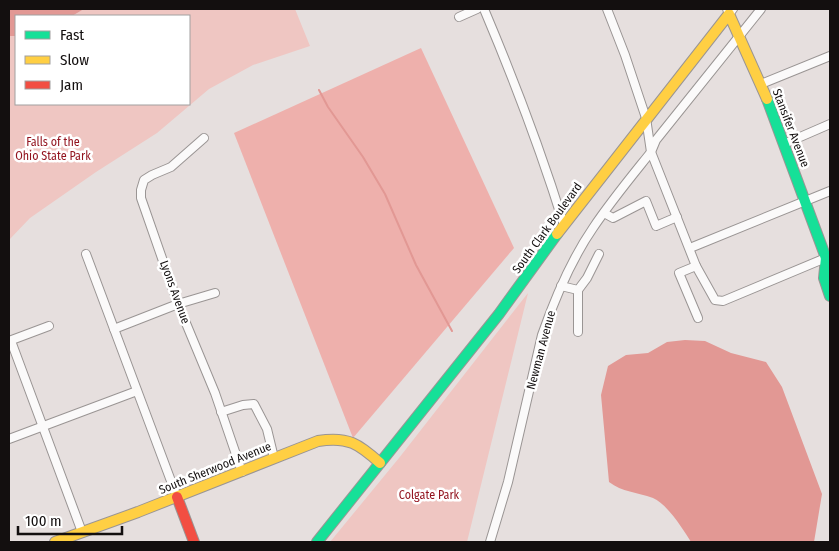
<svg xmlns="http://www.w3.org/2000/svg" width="839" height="551" viewBox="0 0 839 551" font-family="'Fira Sans Condensed',sans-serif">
	<rect width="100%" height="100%" fill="#e6dfde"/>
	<g fill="#efc6c2">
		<polygon points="84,9 295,9 310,46 253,65 209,89 157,133 96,172 30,218 9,240 9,36 16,36 16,104 189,104 189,16 72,16"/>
		<polygon points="528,293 467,542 330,542 399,458"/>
	</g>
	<polygon fill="#eeb0ac" points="421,48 514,248 353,438 234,133"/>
	<g fill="#e29894">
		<polygon points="9,9 84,9 72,16 16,16 16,36 9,36"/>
		<path d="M685,340L705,341L731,353L766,362L782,387L822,494L814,542H691C683,529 667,504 653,498C637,492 622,492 609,482L601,395L608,366L626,355L648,353L667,342Z"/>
	</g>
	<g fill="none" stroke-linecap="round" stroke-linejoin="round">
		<polyline stroke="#e29894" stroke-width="2" points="319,90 328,107 363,157 385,194 416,265 452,331"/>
		<g stroke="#9a9594" stroke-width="10">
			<g id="street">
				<path d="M484,9C514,80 541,151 564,225"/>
				<polyline points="607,9 625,55 646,118 651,152 696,266 715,300 723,301 828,257"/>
				<polyline points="727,9 729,14 733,9"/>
				<polyline points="459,17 477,9"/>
				<polyline points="761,84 830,56"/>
				<polyline points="204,138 171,167 152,175 144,180 141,190 141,198 178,304 215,393 242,472"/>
				<polyline points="784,144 830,124"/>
				<polyline points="604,213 613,218 646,201 656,226 677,217"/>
				<polyline points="690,248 830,191"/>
				<polyline points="86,254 177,497"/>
				<polyline points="696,266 679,273 698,318"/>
				<polyline points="561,286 578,290 587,278 599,254"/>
				<polyline points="578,290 578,332"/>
				<polyline points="114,329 178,304 215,293"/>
				<polyline points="9,341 49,326"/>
				<polyline points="11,341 82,532"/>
				<polyline points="221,412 243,405 254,404 267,429 274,458"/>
				<polyline points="9,439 137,391"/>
				<path d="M490,542L508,482L542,335C555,298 571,260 593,228C611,201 631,177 651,152L656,140L761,9"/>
			</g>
		</g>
		<g stroke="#9a9594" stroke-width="12">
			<g id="fast">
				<polyline points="767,99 826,258 830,264"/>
				<polyline points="826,258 824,278 830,296"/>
				<polyline points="317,542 499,314 557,234"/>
			</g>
		</g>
		<g stroke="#9a9594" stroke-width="12">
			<g id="slow">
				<polyline points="557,234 729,14 767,99"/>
				<path d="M55,542L138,512L318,441C348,436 359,444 380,463"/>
			</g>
		</g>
		<g stroke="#9a9594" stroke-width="12">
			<polyline id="jam" points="177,497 194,542"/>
		</g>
		<use href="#street" stroke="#fbfafa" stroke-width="8"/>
		<use href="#fast" stroke="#16e098" stroke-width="10"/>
		<use href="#slow" stroke="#ffcf43" stroke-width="10"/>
		<use href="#jam" stroke="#f24e42" stroke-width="10"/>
	</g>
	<g text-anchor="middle" stroke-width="5" stroke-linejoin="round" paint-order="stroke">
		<g font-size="12" fill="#130f0f" stroke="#fff">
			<text transform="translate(791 128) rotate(69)" y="4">Stansifer Avenue</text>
			<text transform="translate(547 228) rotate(-54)" y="4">South Clark Boulevard</text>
			<text transform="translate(175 292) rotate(70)" y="4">Lyons Avenue</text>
			<text transform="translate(541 350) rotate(-75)" y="4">Newman Avenue</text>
			<text transform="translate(215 468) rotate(-22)" y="4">South Sherwood Avenue</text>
		</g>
		<g font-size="12" fill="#92131e" stroke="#fff">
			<text x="53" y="146">Falls of the<tspan x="53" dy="14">Ohio State Park</tspan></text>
			<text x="429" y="499">Colgate Park</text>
		</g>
	</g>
	<rect width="839" height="551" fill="none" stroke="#130f0f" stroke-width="20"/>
	<rect x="15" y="15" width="175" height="90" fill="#ffffff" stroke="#a19f9f"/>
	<rect x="25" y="31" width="25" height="8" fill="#16e098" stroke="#a19f9f"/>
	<text x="60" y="40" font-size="15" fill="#130f0f">Fast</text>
	<rect x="25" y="56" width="25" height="8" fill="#ffcf43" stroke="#a19f9f"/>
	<text x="60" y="65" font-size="15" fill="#130f0f">Slow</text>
	<rect x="25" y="81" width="25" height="8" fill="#f24e42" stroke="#a19f9f"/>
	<text x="60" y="90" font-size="15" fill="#130f0f">Jam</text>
	<path d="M18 526v8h104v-8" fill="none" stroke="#130f0f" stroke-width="2.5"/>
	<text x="25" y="526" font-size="15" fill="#130f0f" stroke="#ffffff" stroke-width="4" paint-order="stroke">100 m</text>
</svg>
